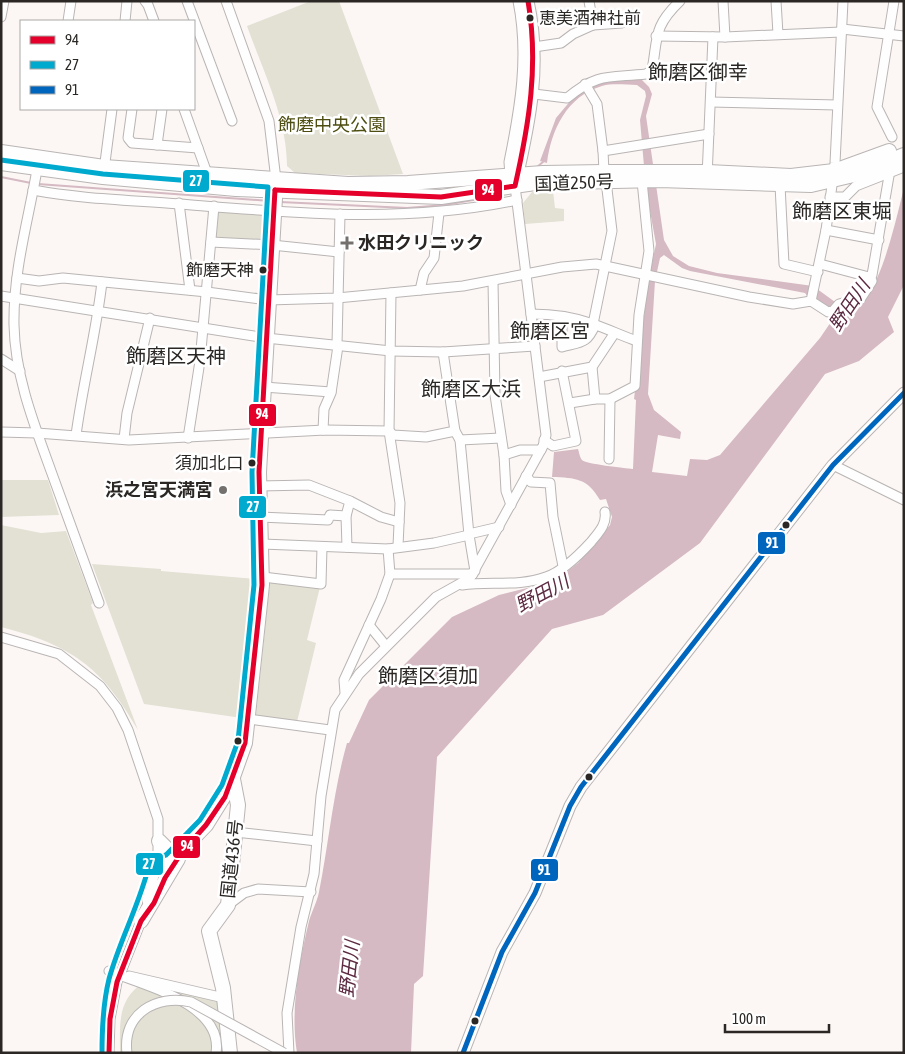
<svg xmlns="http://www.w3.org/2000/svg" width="905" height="1054" viewBox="0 0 905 1054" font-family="'Asap Condensed','Noto Sans JP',sans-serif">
	<rect width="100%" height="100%" fill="#fcf7f5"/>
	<g fill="#e2e1d4">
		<path d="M311,1H339L403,174L370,176L295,173L287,166C287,118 263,71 247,26Z"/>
		<polygon points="553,191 555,208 564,209 564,221 525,224 523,203 532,192"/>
		<path d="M219,210L264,213L268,217L266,239L263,243L217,240C213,233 214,216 219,210Z"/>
		<polygon points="1,480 48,480 59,515 1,517"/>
		<path d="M1,525L41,533L66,531L93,603L91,605L138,730C102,667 71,645 1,627Z"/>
		<polygon points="92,564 161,569 161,571 256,579 242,718 144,704"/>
		<polygon points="270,582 320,587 307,640 316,643 297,722 256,716"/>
		<path d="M145,981L215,999L221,1010L225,1053H120C120,1021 117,1000 145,981Z"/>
	</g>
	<path fill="#d5b9c3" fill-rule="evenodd" d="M636,78L641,79L649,87L652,94L646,116L664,240L673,256L689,266L717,273L813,286L842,307C847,306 856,306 860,303C882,287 897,215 904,188V285L888,317L894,332L859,361L825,374L700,543L603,615L552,629L437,757L423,976L414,984L411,1053H297C290,1010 299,963 309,921C312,911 317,902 319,892C329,842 333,792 347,743H349L369,700L452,617L499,595L555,581L578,563L610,525L612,517L606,499L600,500C587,478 576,478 552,477L554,452L578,449C579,452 580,458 582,460C585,464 625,468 633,469L636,400L634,399L648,283L656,244L646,189L640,120L646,96L645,91L637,85C626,85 613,83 602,86C567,96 551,130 547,163L540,161L556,118L577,93L599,80ZM664,255L682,268L690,271L805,293C813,305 828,305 837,313L820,338L720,455L707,460L690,459L687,476L652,472L658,435L680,439L681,432L654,410L648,394L655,281L660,258Z"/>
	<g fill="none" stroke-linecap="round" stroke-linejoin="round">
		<g stroke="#d5b9c3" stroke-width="2">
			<polyline points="536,168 544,161"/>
			<polyline points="1,177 31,183"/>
			<polyline points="38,184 270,201"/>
			<polyline points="280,202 407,208 445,205 501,195"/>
		</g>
		<g stroke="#b9b5b4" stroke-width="11">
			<g id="minor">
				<polyline points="145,1 148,5 154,21"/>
				<polyline points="187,1 232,121"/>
				<polyline points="226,1 269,121 276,180"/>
				<polyline points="723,1 725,37"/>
				<polyline points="776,1 778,34"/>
				<polyline points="1,17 4,1"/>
				<polyline points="68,21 71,1"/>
				<polyline points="125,21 127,1"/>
				<polyline points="593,25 622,23"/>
				<polyline points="842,29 904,36"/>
				<polyline points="656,36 725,37 841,32"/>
				<polyline points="534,47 561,43 573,34 593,25 589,1"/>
				<polyline points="585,84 597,104 603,151"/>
				<path d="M534,94L567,98C598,72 610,78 646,74L652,70C658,37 653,27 680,1"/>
				<polyline points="711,102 837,105"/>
				<polyline points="132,109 128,138 132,143 198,148"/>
				<polyline points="184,109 208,176"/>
				<polyline points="892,137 877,107 894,1"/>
				<polyline points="157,145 162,109"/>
				<path d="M38,164C29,218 13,270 14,325C15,376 34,424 51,471C67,515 83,559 99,603"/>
				<polyline points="104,170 112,109"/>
				<polyline points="604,172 603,151 709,134"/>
				<polyline points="707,177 713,37"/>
				<polyline points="780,185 784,264 818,272"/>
				<path d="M33,190C81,199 131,200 180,204C294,213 404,224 517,200"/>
				<polyline points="830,197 845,197 856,186 904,167"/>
				<polyline points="179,203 190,290"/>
				<polyline points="826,230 879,240"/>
				<polyline points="211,242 272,245 339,252"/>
				<polyline points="820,264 869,277 872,275 890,170"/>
				<polyline points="17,278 39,281 63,278 207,292 268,300 337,298 463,286 562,267 596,264 749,297 793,304 811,301 828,312 833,311 839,304 861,298 872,281 870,276"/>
				<polyline points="493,281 495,395 504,455 506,491 511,505"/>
				<polyline points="420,290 424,273 434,258 439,213"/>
				<polyline points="391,293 389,431 400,503 398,546"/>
				<polyline points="1,296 266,338 391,351 443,352 535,346"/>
				<polyline points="811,301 826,230 835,163 843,1"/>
				<path d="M531,314C551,314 574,317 593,324C608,329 622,336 637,341"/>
				<path d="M562,317V347C581,342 587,344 595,325"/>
				<polyline points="593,324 612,231 606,181"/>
				<polyline points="337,345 340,214"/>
				<polyline points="443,352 455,431 460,440 469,535 475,571"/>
				<polyline points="1,359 20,371"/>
				<polyline points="592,367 595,399"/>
				<polyline points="539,377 592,367 614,334"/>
				<polyline points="264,387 331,392"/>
				<polyline points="570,403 595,399 610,399 635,386 639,315 649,251 642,181"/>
				<polyline points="323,430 324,409 331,393 338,346"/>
				<polyline points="1,432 37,433 129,440 325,430 389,431 393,435 426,437 455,431"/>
				<path d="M76,435C83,383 96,334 102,282"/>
				<polyline points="188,438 200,361 214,206"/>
				<polyline points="124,439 127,413 150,318"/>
				<polyline points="460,440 501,438"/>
				<polyline points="544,440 553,446 576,441 562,371"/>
				<polyline points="504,455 520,450 541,450"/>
				<polyline points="609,459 610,399"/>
				<polyline points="833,465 904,500"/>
				<polyline points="526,476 531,482 550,483 553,517 563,566"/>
				<polyline points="259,486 309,485 350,501 381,517 399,522"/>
				<polyline points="260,517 328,520 330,515 346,516"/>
				<polyline points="469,534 499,527"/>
				<polyline points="262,544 388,549 434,543 469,535"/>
				<polyline points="347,547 346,516 350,501"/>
				<polyline points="390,574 473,574"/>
				<polyline points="263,577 321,584 322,547"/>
				<path d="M462,585C489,581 519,587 546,577C561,572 580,554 591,542C599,532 607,524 605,512"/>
				<polyline points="369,625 386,646"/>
				<polyline points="1,637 59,654 100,686 117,708 128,730 158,819 158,861 147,901"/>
				<polyline points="345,693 344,680 381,599 390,574 388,549"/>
				<polyline points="249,719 330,730"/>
				<polyline points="235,832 317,841"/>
				<polyline points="228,905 244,893 258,889 311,892"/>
				<path d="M109,971C143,985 224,1004 216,1053"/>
				<polyline points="129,976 224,998"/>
				<polyline points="109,1053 110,1019 117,982 143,916"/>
				<polyline points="289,1053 287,1013 301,927 314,874 321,796 335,710 359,674 436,597 470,578 543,446 546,435 515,186"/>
			</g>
		</g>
		<g stroke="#b9b5b4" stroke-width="13">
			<g id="major">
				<path d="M514,182L511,175L510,162C521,108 530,56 519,1"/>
				<path d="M516,182C530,121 542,64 528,1"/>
				<polyline points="463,1053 502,952 535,893 570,806 581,787 833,465 904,393"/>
			</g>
		</g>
		<g stroke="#b9b5b4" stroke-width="16">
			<g id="highway">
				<polyline points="1,152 104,167 348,184 408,183 543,173 604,172 708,172 791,176 834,171 889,151"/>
				<polyline points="1,163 103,177 236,189 441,197 535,183 569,182 660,180 811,185 858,174 904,155"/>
				<polyline points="159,841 172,854 182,852"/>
				<polyline points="157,865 170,862 206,825 229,788 245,743 262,585 259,472 276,181"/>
				<polyline points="141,921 178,859"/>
				<polyline points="230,1053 223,988 209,931 228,905 238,805 233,779"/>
			</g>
		</g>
		<use href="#minor" stroke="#fffefe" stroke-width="9"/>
		<use href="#major" stroke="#fffefe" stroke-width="11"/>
		<use href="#highway" stroke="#fffefe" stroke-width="14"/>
		<g stroke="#b9b5b4" stroke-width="11" stroke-linecap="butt">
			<path id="minor-bridge" d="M127,1053C122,1014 156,994 191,1002L284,1053"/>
		</g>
		<use href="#minor-bridge" stroke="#fffefe" stroke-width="9"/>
		<g stroke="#fff" stroke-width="9">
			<g id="bus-1">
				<path d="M275,190L441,197L515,186C529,124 539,65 528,1"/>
				<polyline points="109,1053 110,1019 117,982 141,921 154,903 165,878 182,852 206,825 225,797 245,743 262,585 259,472 275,190"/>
			</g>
		</g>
		<g stroke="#fff" stroke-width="9">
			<path id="bus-2" d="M1,160L103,174L268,187L252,472L254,585L238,741L222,785L200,820L166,855L154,858L150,862C140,904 120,939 109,979C103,1003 102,1028 102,1053"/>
		</g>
		<g stroke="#fff" stroke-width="9">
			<polyline id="bus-3" points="463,1053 502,952 535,893 570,806 581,787 833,465 904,393"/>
		</g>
		<use href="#bus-1" stroke="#e4002b" stroke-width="5"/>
		<use href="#bus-2" stroke="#00a9ce" stroke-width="5"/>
		<use href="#bus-3" stroke="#0065bd" stroke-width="5"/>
	</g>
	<g fill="#2a2725" stroke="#fff" stroke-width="2">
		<circle cx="530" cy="18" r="4.5"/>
		<circle cx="263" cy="270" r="4.5"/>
		<circle cx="252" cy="463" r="4.5"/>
		<circle cx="786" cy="525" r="4.5"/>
		<circle cx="238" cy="741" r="4.5"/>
		<circle cx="589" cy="777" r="4.5"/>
		<circle cx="475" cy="1021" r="4.5"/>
	</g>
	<g fill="#74706e" stroke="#fff" stroke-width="2">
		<path d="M344.5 235.5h5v5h5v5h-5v5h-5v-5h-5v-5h5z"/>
		<circle cx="223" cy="490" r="5"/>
	</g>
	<g text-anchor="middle" stroke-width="5" stroke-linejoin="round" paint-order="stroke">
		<g font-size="17" fill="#2a2725" stroke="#fff" text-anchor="end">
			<text x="539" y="24" text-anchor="start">恵美酒神社前</text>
			<text x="254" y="276">飾磨天神</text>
			<text x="243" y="469">須加北口</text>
		</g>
		<g font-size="18" fill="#4e4e12" stroke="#fff">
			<text x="332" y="131">飾磨中央公園</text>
		</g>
		<g font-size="18" fill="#2a2725" stroke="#fff">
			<text transform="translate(574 183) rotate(-2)" y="6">国道250号</text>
			<text transform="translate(232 859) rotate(-84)" y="6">国道436号</text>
		</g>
		<g font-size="18" font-weight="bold" fill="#2a2725" stroke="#fff" text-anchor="start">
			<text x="358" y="249">水田クリニック</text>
			<text x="213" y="496" text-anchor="end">浜之宮天満宮</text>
		</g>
		<g font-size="19" font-style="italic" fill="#5c2a41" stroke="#fff">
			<text transform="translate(849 305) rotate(-56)" y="7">野田川</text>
			<text transform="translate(542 593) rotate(-28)" y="7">野田川</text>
			<text transform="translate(349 969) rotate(-84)" y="7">野田川</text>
		</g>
		<g font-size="20" fill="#2a2725" stroke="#fff">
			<text x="698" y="79">飾磨区御幸</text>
			<text x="842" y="218">飾磨区東堀</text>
			<text x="550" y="338">飾磨区宮</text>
			<text x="176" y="363">飾磨区天神</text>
			<text x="471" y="396">飾磨区大浜</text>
			<text x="428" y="683">飾磨区須加</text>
		</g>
	</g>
	<g stroke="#fff" stroke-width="2">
		<rect x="182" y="169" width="28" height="24" rx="5" fill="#00a9ce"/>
		<rect x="474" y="178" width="29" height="24" rx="5" fill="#e4002b"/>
		<rect x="248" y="403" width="29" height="24" rx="5" fill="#e4002b"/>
		<rect x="238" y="495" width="29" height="24" rx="5" fill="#00a9ce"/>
		<rect x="757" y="531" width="29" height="24" rx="5" fill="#0065bd"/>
		<rect x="172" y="835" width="29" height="24" rx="5" fill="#e4002b"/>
		<rect x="135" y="852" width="29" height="24" rx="5" fill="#00a9ce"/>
		<rect x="530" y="858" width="29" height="24" rx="5" fill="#0065bd"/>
	</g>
	<g font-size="14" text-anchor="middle" font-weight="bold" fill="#fff">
		<text x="196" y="186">27</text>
		<text x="488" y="195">94</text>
		<text x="262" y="419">94</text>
		<text x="253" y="512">27</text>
		<text x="772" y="548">91</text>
		<text x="187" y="851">94</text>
		<text x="149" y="869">27</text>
		<text x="544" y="875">91</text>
	</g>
	<rect width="905" height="1054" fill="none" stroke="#2a2725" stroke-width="5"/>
	<rect x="20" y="20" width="175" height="90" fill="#ffffff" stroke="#aaa9a8"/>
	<rect x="30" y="36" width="25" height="8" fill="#e4002b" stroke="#aaa9a8"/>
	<text x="65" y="45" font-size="15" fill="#2a2725">94</text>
	<rect x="30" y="61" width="25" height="8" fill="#00a9ce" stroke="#aaa9a8"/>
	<text x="65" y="70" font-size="15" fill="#2a2725">27</text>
	<rect x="30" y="86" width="25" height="8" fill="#0065bd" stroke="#aaa9a8"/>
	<text x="65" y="95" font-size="15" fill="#2a2725">91</text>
	<path d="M725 1024v8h104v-8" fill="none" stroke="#2a2725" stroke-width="2.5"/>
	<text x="732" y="1024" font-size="15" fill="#2a2725" stroke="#ffffff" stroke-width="4" paint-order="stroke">100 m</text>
</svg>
